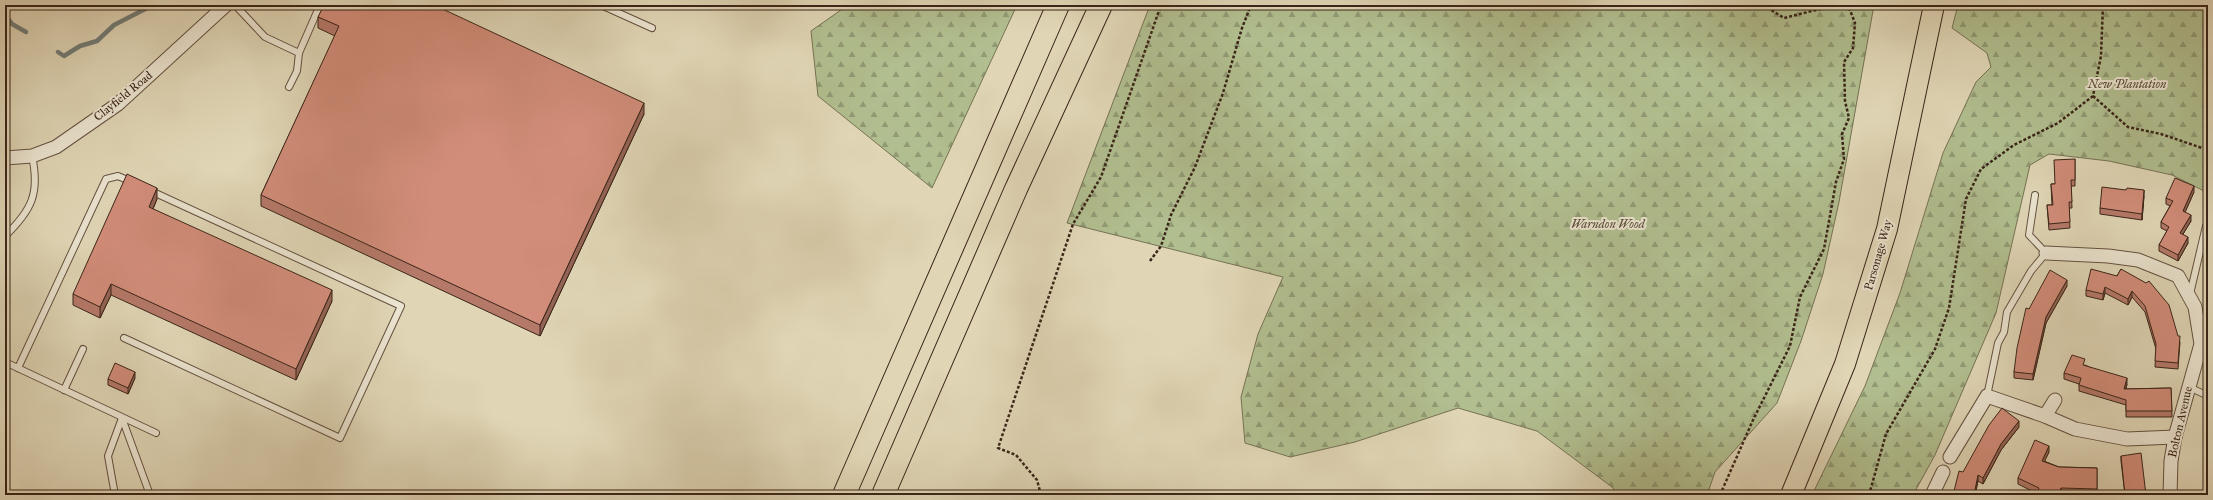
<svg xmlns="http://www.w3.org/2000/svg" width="2213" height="500" viewBox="0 0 2213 500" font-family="'IM FELL Great Primer',serif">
	<defs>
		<pattern id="forest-firs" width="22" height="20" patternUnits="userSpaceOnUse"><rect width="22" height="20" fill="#b1be8f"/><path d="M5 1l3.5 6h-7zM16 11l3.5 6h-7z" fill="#919a74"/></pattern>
	</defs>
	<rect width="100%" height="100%" fill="#e0d6b6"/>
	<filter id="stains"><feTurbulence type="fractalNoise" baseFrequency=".005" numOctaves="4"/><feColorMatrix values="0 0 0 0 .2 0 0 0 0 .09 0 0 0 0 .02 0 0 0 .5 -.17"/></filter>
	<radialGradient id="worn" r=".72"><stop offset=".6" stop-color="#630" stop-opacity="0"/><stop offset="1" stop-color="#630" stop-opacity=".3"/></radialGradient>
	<g fill="url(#forest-firs)" stroke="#767254">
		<polygon points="848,5 1017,5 932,188 818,96 811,31"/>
		<polygon points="1150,5 1874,5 1839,202 1823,274 1801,341 1777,403 1715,472 1707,495 1618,495 1612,487 1537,431 1458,408 1355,442 1290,457 1245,443 1241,397 1258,334 1283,277 1067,223"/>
		<polygon points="1958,5 2208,5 2208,193 2172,175 2109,161 2049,154 2030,165 1996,313 1935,455 1913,495 1812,495 1865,386 1900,293 1943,153 1976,82 1991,67 1987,53 1952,28"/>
	</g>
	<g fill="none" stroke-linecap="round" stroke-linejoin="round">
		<g stroke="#727d78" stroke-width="4.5">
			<polyline points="5,15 12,24 26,32"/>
			<polyline points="58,52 64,56 80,46 97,41 114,25 153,5"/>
		</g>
		<g stroke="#645140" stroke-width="8">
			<g id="lane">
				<polyline points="235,5 265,37 299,53"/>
				<polyline points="601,5 652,28"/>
				<polyline points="289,87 297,71 299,53 320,5"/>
				<path d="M5,236C32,210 40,193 32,156"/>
				<polyline points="2190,294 2206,226"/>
				<polyline points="124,338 340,438 401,306 151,191"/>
				<polyline points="5,362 156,433"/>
				<polyline points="18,368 106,179 118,176 132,182"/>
				<polyline points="2189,387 2208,396"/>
				<polyline points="64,390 83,349"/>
				<polyline points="1987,396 1998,343 2004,332 2007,312 2031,271 2046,253 2029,235 2035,195"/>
				<polyline points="122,418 150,495"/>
				<polyline points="115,495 108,456 122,418"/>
			</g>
		</g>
		<g stroke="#645140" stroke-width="15">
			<g id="street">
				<polyline points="5,158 32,156 56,147 118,104 226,5"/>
				<polyline points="2046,253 2108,256 2138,260 2178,276 2195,307 2201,344 2175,437 2171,461 2170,495"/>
				<polyline points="2055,400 2045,416 2075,429 2127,439 2175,437"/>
				<polyline points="1950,457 1987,396 2045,416"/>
				<polyline points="1932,495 1943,472"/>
			</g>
		</g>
		<g stroke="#3a2519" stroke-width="22">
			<polyline id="primary" points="1791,495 1845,364 1887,229 1934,5"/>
		</g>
		<g stroke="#3a2519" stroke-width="24">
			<g id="highway">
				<polyline points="844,495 1058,5"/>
				<polyline points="883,495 1016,189 1101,5"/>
			</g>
		</g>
		<g stroke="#3a2519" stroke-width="2.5" stroke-dasharray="3 2" stroke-linecap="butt">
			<polyline points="1763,5 1784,18 1836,5"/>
			<polyline points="2093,96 2128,127 2161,134 2208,150"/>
			<polyline points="1150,261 1161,246 1171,215 1195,167 1223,93 1242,28 1251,5"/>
			<polyline points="1041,495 1037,480 1016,455 998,448 1073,224 1101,177 1161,5"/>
			<polyline points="1720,495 1753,420 1790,346 1800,297 1824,249 1836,182 1844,159 1842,134 1849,118 1845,101 1844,62 1853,48 1855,23 1848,5"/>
			<polyline points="1869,495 1886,434 1935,349 1949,308 1966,199 1981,169 2014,145 2058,123 2093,96 2101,56 2103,5"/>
		</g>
		<use href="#lane" stroke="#ebe4d0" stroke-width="6"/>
		<use href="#street" stroke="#ebe4d0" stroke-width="13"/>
		<use href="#primary" stroke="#e0d6b6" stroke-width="20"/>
		<use href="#highway" stroke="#e0d6b6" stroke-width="22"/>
	</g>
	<g fill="#b57969" stroke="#3a2519">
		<polygon points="318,17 644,114 540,336 261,206 261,195 335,36 318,28"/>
		<polygon points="2075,159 2075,186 2071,186 2072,208 2069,208 2070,228 2049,230 2047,205 2052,205 2051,184 2055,184"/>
		<polygon points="2126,190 2144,196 2142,220 2100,214 2100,208"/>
		<polygon points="2194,192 2185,212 2191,221 2183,234 2188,243 2178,261 2159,251 2159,245 2167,231 2161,228 2161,222 2170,206 2166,204 2166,198"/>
		<polygon points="157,199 153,209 332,301 296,380 111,295 100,318 73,305 73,294"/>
		<polygon points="2121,269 2180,342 2178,369 2155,367 2156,349 2145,312 2132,297 2128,305 2105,293 2103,300 2086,296 2086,290 2117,276"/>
		<polygon points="2067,286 2046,323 2033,380 2014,378 2014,372 2029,309"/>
		<polygon points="2085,365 2127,384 2126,389 2171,388 2172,417 2126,417 2126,405 2079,391 2079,384 2064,379 2064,373"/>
		<polygon points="135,378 128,394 108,385 108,379"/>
		<polygon points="2019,427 2001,450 1983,484 1978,481 1975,495 1953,495 1963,472"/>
		<polygon points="2049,452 2044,461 2059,467 2097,468 2097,495 2061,494 2061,495 2038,495 2038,494 2018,484 2018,478"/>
		<polygon points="2121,456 2146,495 2125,495 2121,461"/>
	</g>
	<g fill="#936355" stroke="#3a2519">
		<polygon points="644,103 644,114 540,336 540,325"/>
		<polygon points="2194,186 2194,192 2183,217 2183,211"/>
		<polygon points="157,188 157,199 149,218 149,207"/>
		<polygon points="2144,190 2144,196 2142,220 2142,214"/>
		<polygon points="2191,215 2191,221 2180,239 2180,233"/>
		<polygon points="2188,237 2188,243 2178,261 2178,255"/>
		<polygon points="2067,280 2067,286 2046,323 2033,380 2033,374 2046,317"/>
		<polygon points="111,284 111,295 100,318 100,307"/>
		<polygon points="2105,287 2105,293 2103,300 2103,294"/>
		<polygon points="332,290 332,301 296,380 296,369"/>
		<polygon points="2132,291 2132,297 2128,305 2128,299"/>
		<polygon points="135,372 135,378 128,394 128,388"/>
		<polygon points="2127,378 2127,384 2124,395 2124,389"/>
		<polygon points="2019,421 2019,427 2001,450 1983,484 1983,478 2001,444"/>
		<polygon points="2049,446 2049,452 2042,467 2042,461"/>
		<polygon points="1978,475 1978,481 1975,495 1974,495"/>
		<polygon points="2061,488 2061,495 2059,495"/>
	</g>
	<g fill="#d28d7a" stroke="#3a2519">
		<polygon points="324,5 434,5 644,103 540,325 261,195 339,26 318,17"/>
		<polygon points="2075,159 2075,180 2071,180 2072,202 2069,202 2070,222 2049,224 2047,205 2053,205 2051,184 2055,184 2054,160"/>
		<polygon points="127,174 157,188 149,207 332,290 296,369 111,284 100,307 73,294"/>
		<polygon points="2175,178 2194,186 2183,211 2191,215 2180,233 2188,237 2178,255 2159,245 2169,227 2161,222 2173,201 2166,198"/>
		<polygon points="2102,187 2126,190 2127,188 2144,190 2142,214 2100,208"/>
		<polygon points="2091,269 2117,276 2121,269 2146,283 2149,281 2169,305 2178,336 2180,336 2178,363 2155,361 2156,344 2145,306 2132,291 2128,299 2105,287 2103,294 2086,290"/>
		<polygon points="2050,270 2067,280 2046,317 2033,374 2014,372 2017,348 2026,308 2029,309"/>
		<polygon points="2072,355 2085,359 2083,365 2127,378 2124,389 2171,388 2172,411 2126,411 2126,400 2079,385 2081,378 2064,373"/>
		<polygon points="115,363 135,372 128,388 108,379"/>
		<polygon points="2002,408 2019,421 2001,444 1983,478 1978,475 1974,495 1953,495 1959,471 1963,472 1989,425"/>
		<polygon points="2035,440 2049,446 2042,461 2059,467 2097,468 2097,489 2061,488 2059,495 2047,495 2038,492 2039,488 2018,478"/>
		<polygon points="2141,453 2146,495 2125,495 2121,456"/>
	</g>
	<g text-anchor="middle" stroke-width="4" stroke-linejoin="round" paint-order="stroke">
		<g font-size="12" font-style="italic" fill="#584b36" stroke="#ebe4d0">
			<text x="2127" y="88">New Plantation</text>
			<text x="1608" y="228">Warndon Wood</text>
		</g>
		<g font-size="12" fill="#3a2519" stroke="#ebe4d0">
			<text transform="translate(123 96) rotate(-39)" y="4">Clayfield Road</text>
			<text transform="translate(1878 255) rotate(-74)" y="4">Parsonage Way</text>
			<text transform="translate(2180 422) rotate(-77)" y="4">Bolton Avenue</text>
		</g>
	</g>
	<rect width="2213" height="500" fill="none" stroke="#e0d6b6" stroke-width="20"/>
	<rect x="6" y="6" width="2201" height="488" fill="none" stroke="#3a2519" stroke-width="2"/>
	<rect x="10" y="10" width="2193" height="480" fill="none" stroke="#3a2519"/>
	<rect width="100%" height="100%" filter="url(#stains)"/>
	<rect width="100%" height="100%" fill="url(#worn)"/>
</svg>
